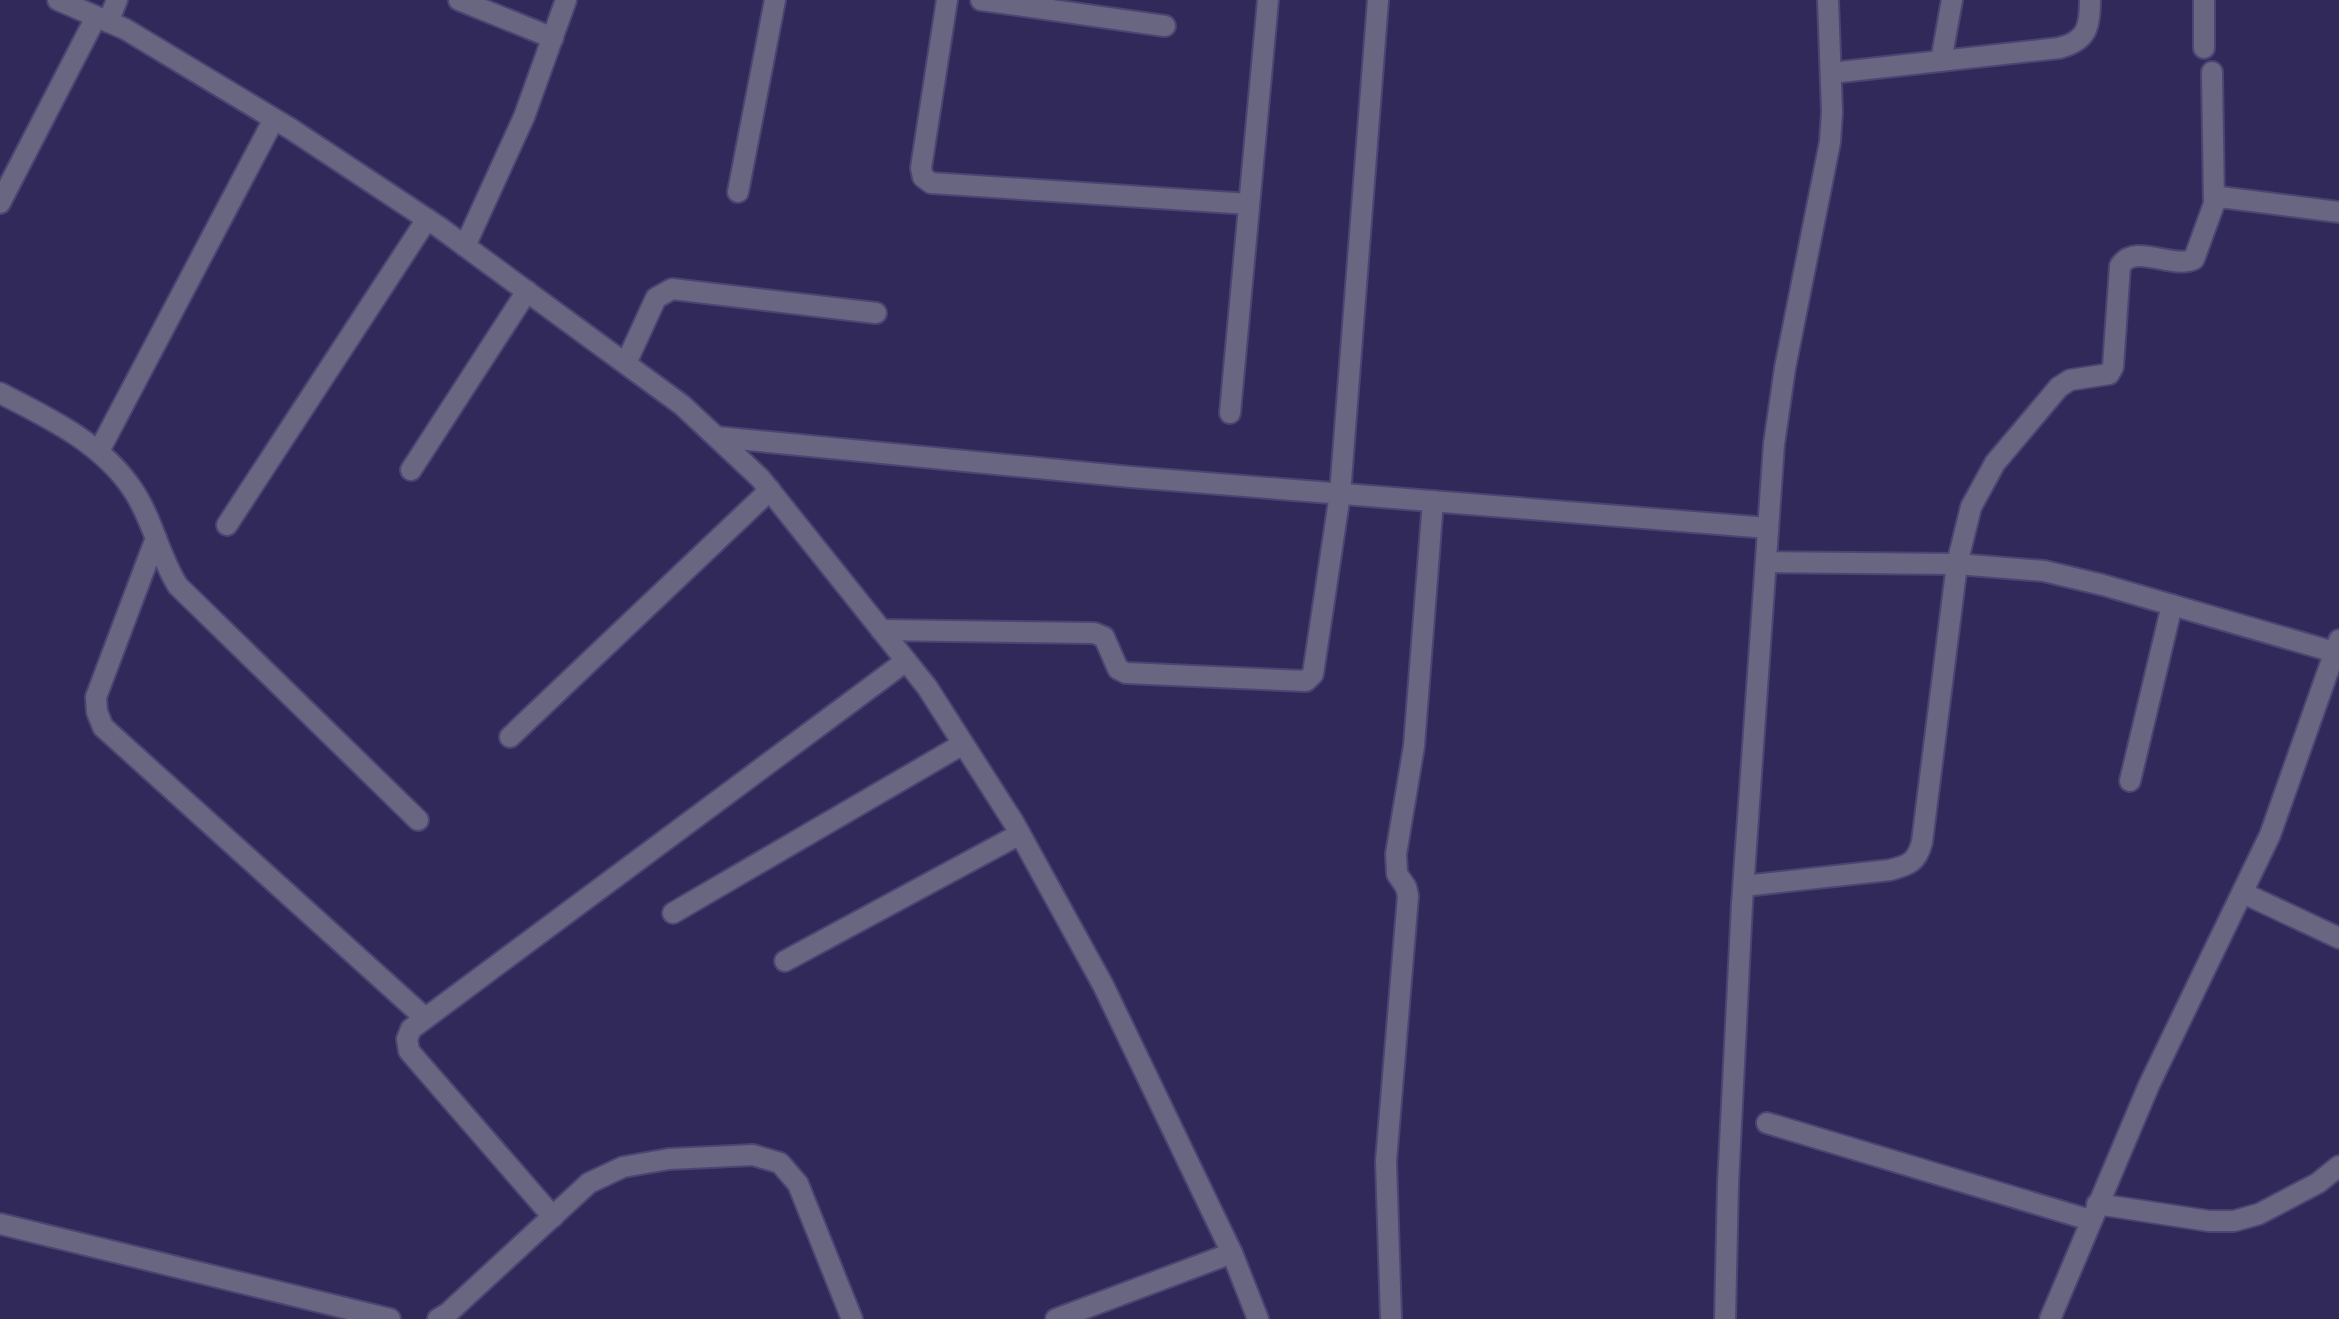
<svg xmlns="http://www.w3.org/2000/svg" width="2339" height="1319" viewBox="0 0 2339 1319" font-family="'Archivo Narrow',sans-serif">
	<rect width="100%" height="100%" fill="#31295a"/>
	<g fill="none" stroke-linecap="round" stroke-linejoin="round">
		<g stroke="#4c4573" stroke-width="24">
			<g id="minor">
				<polyline points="58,0 125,29 291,129 439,227 682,405 760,478 927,687 1014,823 1103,985 1232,1253 1258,1319"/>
				<polyline points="459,0 553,38"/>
				<polyline points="947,0 921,168 923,177 931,183 1249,204"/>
				<polyline points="981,0 1165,26"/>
				<polyline points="108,22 117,0"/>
				<polyline points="2204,48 2204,0"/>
				<polyline points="1941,61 1952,0"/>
				<polyline points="2212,72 2214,204"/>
				<path d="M1831,73L2059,48C2087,41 2090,27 2090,0"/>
				<polyline points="738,192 775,0"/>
				<polyline points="0,203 96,17"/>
				<polyline points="465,246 524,117 566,0"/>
				<polyline points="626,363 656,298 672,289 876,313"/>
				<path d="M0,393C49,418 102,443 133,490C153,520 159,556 178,586L418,820"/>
				<polyline points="1230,413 1268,0"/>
				<polyline points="717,437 1131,477 1768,528"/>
				<polyline points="99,451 274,119"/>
				<polyline points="411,470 527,291"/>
				<polyline points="227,525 427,219"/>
				<polyline points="156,538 96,697 97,712 103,727 425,1018"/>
				<polyline points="1766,562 1957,564 2044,571 2103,585 2334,652"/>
				<polyline points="881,630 1094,633 1104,637 1118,669 1126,673 1306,681 1313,674 1340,494 1378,0"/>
				<polyline points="510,737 770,490"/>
				<polyline points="2130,781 2172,605"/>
				<path d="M1744,886L1890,870C1909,865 1917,862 1922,842L1957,564L1971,507L1995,463L2059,387L2070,380L2109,374L2113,367L2120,266C2135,242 2172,270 2194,259L2214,204L2220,197L2339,212"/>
				<polyline points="2243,893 2339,938"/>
				<polyline points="673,913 963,744"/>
				<polyline points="785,961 1020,834"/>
				<polyline points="1767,1123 2090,1220"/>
				<polyline points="2097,1204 2209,1221 2234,1221 2259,1214 2318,1183 2339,1166"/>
				<polyline points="553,1217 409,1051 407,1039 411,1029 906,661"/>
				<polyline points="0,1224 390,1319"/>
				<polyline points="438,1319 448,1313 589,1183 623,1167 669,1159 753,1155 780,1163 798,1184 852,1319"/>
				<polyline points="1056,1319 1232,1253"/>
				<polyline points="1391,1319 1386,1161 1408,896 1406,887 1397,874 1396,854 1414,746 1433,501"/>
				<polyline points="1725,1319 1728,1184 1742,904 1774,444 1785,368 1830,142 1832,112 1828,0"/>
				<polyline points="2050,1319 2149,1085 2270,835 2339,640"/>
			</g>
		</g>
		<use href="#minor" stroke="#686681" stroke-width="20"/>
	</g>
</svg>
